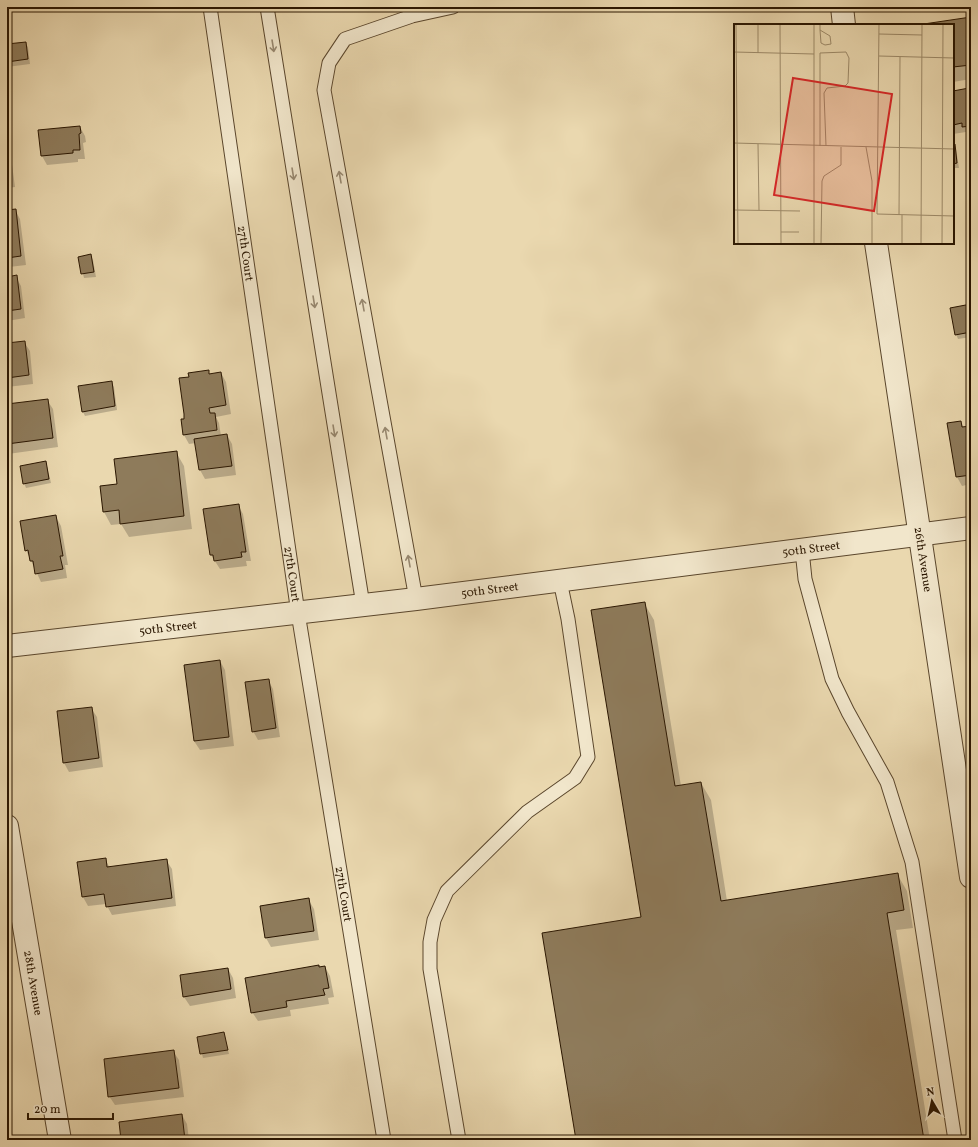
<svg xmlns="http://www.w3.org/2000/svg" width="978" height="1147" viewBox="0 0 978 1147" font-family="Vollkorn,serif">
	<rect width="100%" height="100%" fill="#ead8af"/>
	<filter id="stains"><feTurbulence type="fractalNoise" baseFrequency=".005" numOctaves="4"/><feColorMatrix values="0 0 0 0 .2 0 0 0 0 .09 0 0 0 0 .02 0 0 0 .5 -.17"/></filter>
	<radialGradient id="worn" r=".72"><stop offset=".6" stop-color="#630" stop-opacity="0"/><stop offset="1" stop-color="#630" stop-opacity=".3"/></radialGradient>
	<g fill="#0003">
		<polygon points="971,18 971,79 953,82 953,25 924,25"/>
		<polygon points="25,43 28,47 30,64 7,67 7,45"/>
		<polygon points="969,89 971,93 971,135 968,136 966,132 953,134 953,92"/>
		<polygon points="7,92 12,121 7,121"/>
		<polygon points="80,127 85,136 86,142 83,143 85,159 78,159 78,162 47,165 42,156"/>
		<polygon points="953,145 956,149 959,168 953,168"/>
		<polygon points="7,149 11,157 15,187 7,188"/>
		<polygon points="15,210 20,219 26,265 9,267 12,277 16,277 21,286 25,318 7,321 7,211"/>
		<polygon points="91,256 93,260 96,277 84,278 79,257"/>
		<polygon points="971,305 971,337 958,339 956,334"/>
		<polygon points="24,342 30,351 33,384 7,387 7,344"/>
		<polygon points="208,371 210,375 221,373 226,382 231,414 216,417 219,423 221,436 227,435 232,444 236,475 205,479 200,470 196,443 189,444 184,435 182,420 185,420 190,378"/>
		<polygon points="111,382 114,387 117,410 85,416 83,412"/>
		<polygon points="47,400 53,409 58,447 8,454 7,405"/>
		<polygon points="961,422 964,428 971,427 971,484 962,486 957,477"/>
		<polygon points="176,452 184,466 192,529 129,537 121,524 111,525 104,512 118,485"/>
		<polygon points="46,462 51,483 26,488 24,483"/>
		<polygon points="238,505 243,514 251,561 246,561 247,566 220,569 211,555 204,510"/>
		<polygon points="56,517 61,526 68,565 65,565 67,578 41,582 26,550"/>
		<polygon points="644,603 654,620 681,786 701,783 711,800 727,901 897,874 907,891 913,928 896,930 930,1140 577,1140 642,918"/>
		<polygon points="220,661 225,670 234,746 200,750 194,741"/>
		<polygon points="268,680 273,689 280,737 258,740 253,731"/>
		<polygon points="91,708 97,717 103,767 69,772 64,763"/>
		<polygon points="105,859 110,868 166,860 172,869 176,906 112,915 106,904 88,906 83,897 78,863"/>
		<polygon points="308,899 314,909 319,940 271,947 266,938"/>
		<polygon points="319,966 320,968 325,967 330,976 334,997 328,998 329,1004 290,1010 291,1016 258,1021 252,1012"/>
		<polygon points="228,969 233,978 236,998 190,1006 184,997 181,976"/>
		<polygon points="224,1033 229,1054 203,1058 198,1038"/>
		<polygon points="173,1051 179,1060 184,1097 115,1105 109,1096"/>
		<polygon points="182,1115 187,1124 189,1140 122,1140"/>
	</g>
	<g fill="#8e7b5b" stroke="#2a1601">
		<polygon points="971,17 971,65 953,67 953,25 917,25"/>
		<polygon points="26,42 28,59 7,62 7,44"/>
		<polygon points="969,88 971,126 962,127 962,123 953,125 953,91"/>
		<polygon points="80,126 81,133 79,134 80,150 73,150 73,153 41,156 38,130"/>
		<polygon points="953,144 955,144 957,163 953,164"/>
		<polygon points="7,151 11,178 7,179"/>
		<polygon points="16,209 21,256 7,258 7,210"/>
		<polygon points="91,254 94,272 81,274 78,257"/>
		<polygon points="17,275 21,309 7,311 7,277"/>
		<polygon points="971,304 971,332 955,335 950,308"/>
		<polygon points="25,341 29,375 7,378 7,343"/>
		<polygon points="209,370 209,374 221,372 226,405 209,408 210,413 215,413 217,430 183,435 181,419 184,419 184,414 179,378 189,377 188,373"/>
		<polygon points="112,381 115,406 82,412 78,386"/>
		<polygon points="48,399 53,438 7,444 7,404"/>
		<polygon points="961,421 962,427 971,426 971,475 956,477 947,423"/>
		<polygon points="227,434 232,466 199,470 194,439"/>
		<polygon points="177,451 184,516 120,524 119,510 103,512 100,486 117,484 114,459"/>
		<polygon points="46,461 49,479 23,484 20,466"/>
		<polygon points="239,504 246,552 241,552 242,557 214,561 213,555 210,555 203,509"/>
		<polygon points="56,515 63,556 60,556 63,569 35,574 33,561 30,561 28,550 25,551 20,521"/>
		<polygon points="645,602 675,786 701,782 721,901 898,873 904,910 887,913 924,1140 576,1140 542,933 641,917 591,610"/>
		<polygon points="220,660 229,737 194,741 184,665"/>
		<polygon points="269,679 276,728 252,732 245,682"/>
		<polygon points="92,707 99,758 63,763 57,711"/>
		<polygon points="106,858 107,867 167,859 172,898 106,907 104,894 82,897 77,862"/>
		<polygon points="309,898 314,931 265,938 260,906"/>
		<polygon points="319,965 319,967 325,966 329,988 323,989 325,995 286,1001 287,1007 251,1013 245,978"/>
		<polygon points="228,968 231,989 183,997 180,975"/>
		<polygon points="224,1032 228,1050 200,1054 197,1037"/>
		<polygon points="174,1050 179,1088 108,1097 104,1059"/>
		<polygon points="182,1114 185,1140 121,1140 119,1122"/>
	</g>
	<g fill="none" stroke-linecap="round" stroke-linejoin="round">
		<g stroke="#5a462c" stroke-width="15">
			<g id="service">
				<path id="s1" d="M210,7L298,613L384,1140"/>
				<polyline points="267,7 363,605"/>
				<polyline points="802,550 805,579 832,679 848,712 887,782 912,862 955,1140"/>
				<polyline points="416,599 324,90 329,63 345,39 412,16 453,7"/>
				<polyline points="459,1140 430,969 430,942 434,920 447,891 527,812 575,778 588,757 568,619 560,581"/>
			</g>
		</g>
		<g stroke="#5a462c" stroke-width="24">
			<g id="minor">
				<polyline points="842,7 844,25"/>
				<path id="s2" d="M876,243L971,877"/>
				<path id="s3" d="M7,826L60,1140"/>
			</g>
		</g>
		<g stroke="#5a462c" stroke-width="24">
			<g id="tertiary">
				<path id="s4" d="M7,646L416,599L971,528"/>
			</g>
		</g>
		<use href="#service" stroke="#f1e6cb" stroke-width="13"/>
		<use href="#minor" stroke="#f1e6cb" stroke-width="22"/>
		<use href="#tertiary" stroke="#f1e6cb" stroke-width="22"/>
	</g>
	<defs><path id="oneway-shaft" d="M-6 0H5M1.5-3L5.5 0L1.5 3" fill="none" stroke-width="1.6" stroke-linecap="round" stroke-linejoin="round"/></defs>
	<g stroke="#978870">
		<use href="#oneway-shaft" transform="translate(273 46) rotate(81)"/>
		<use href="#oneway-shaft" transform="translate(293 174) rotate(81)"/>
		<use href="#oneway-shaft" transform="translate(340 177) rotate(-100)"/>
		<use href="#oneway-shaft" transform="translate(314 302) rotate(81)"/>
		<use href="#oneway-shaft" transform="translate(363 305) rotate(-100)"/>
		<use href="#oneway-shaft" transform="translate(334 431) rotate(81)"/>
		<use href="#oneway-shaft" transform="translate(386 433) rotate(-100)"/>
		<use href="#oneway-shaft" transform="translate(409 561) rotate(-100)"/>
	</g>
	<g text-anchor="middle" stroke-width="3" stroke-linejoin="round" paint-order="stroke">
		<g font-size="12" fill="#2a1601" stroke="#f1e6cb">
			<text dy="4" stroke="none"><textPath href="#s1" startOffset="249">27th Court</textPath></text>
			<text dy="4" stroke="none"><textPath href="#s4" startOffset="810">50th Street</textPath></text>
			<text dy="4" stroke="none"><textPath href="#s2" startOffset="320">26th Avenue</textPath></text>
			<text dy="4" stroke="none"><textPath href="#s1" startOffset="573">27th Court</textPath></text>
			<text dy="4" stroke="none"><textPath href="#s4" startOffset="486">50th Street</textPath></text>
			<text dy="4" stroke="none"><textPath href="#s4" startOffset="162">50th Street</textPath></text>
			<text dy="4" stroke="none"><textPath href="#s1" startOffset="897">27th Court</textPath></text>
			<text dy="4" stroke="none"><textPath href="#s3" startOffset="159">28th Avenue</textPath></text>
		</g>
	</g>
	<g transform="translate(734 24)">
		<rect width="220" height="220" fill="#ead8af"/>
		<path fill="none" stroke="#9d8a69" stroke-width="1" d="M2,0L4,220M24,0V29M46,0L47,220M145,0L143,190L220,192M86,6L96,12L97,20L91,21L87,19L86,6V0M145,10L188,11M0,28L80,30M145,32L220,34M0,119L220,125M24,120L25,186M86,122V29L112,28L115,34L114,59L111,62L93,64L90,69L92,122M132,123L138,157V220M0,186L66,187M165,191L166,33M168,191V220M47,208H65M80,220V0M87,220L88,157L90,152L107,141V123M187,220L188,0M208,220L209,0"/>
		<path fill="#d62828" fill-opacity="0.15" stroke="#d62828" stroke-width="2" d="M59,54L158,70L140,187L40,171Z"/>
		<rect width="220" height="220" fill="none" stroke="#2a1601" stroke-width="2"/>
	</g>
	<rect width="978" height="1147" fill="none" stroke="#ead8af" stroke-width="24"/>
	<rect x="8" y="8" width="962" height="1131" fill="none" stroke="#2a1601" stroke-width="2"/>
	<rect x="12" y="12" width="954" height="1123" fill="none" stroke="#2a1601"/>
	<g transform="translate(932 1101) rotate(351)" stroke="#f1e6cb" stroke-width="3" paint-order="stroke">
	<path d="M0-3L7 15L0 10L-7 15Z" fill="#2a1601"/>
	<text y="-6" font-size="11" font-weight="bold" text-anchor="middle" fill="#2a1601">N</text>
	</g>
	<path d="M28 1113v6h85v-6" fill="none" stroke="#2a1601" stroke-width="2"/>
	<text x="34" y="1113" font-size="12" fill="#2a1601" stroke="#f1e6cb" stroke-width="3" paint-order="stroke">20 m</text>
	<rect width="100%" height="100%" filter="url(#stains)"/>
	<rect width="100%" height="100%" fill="url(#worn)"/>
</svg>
